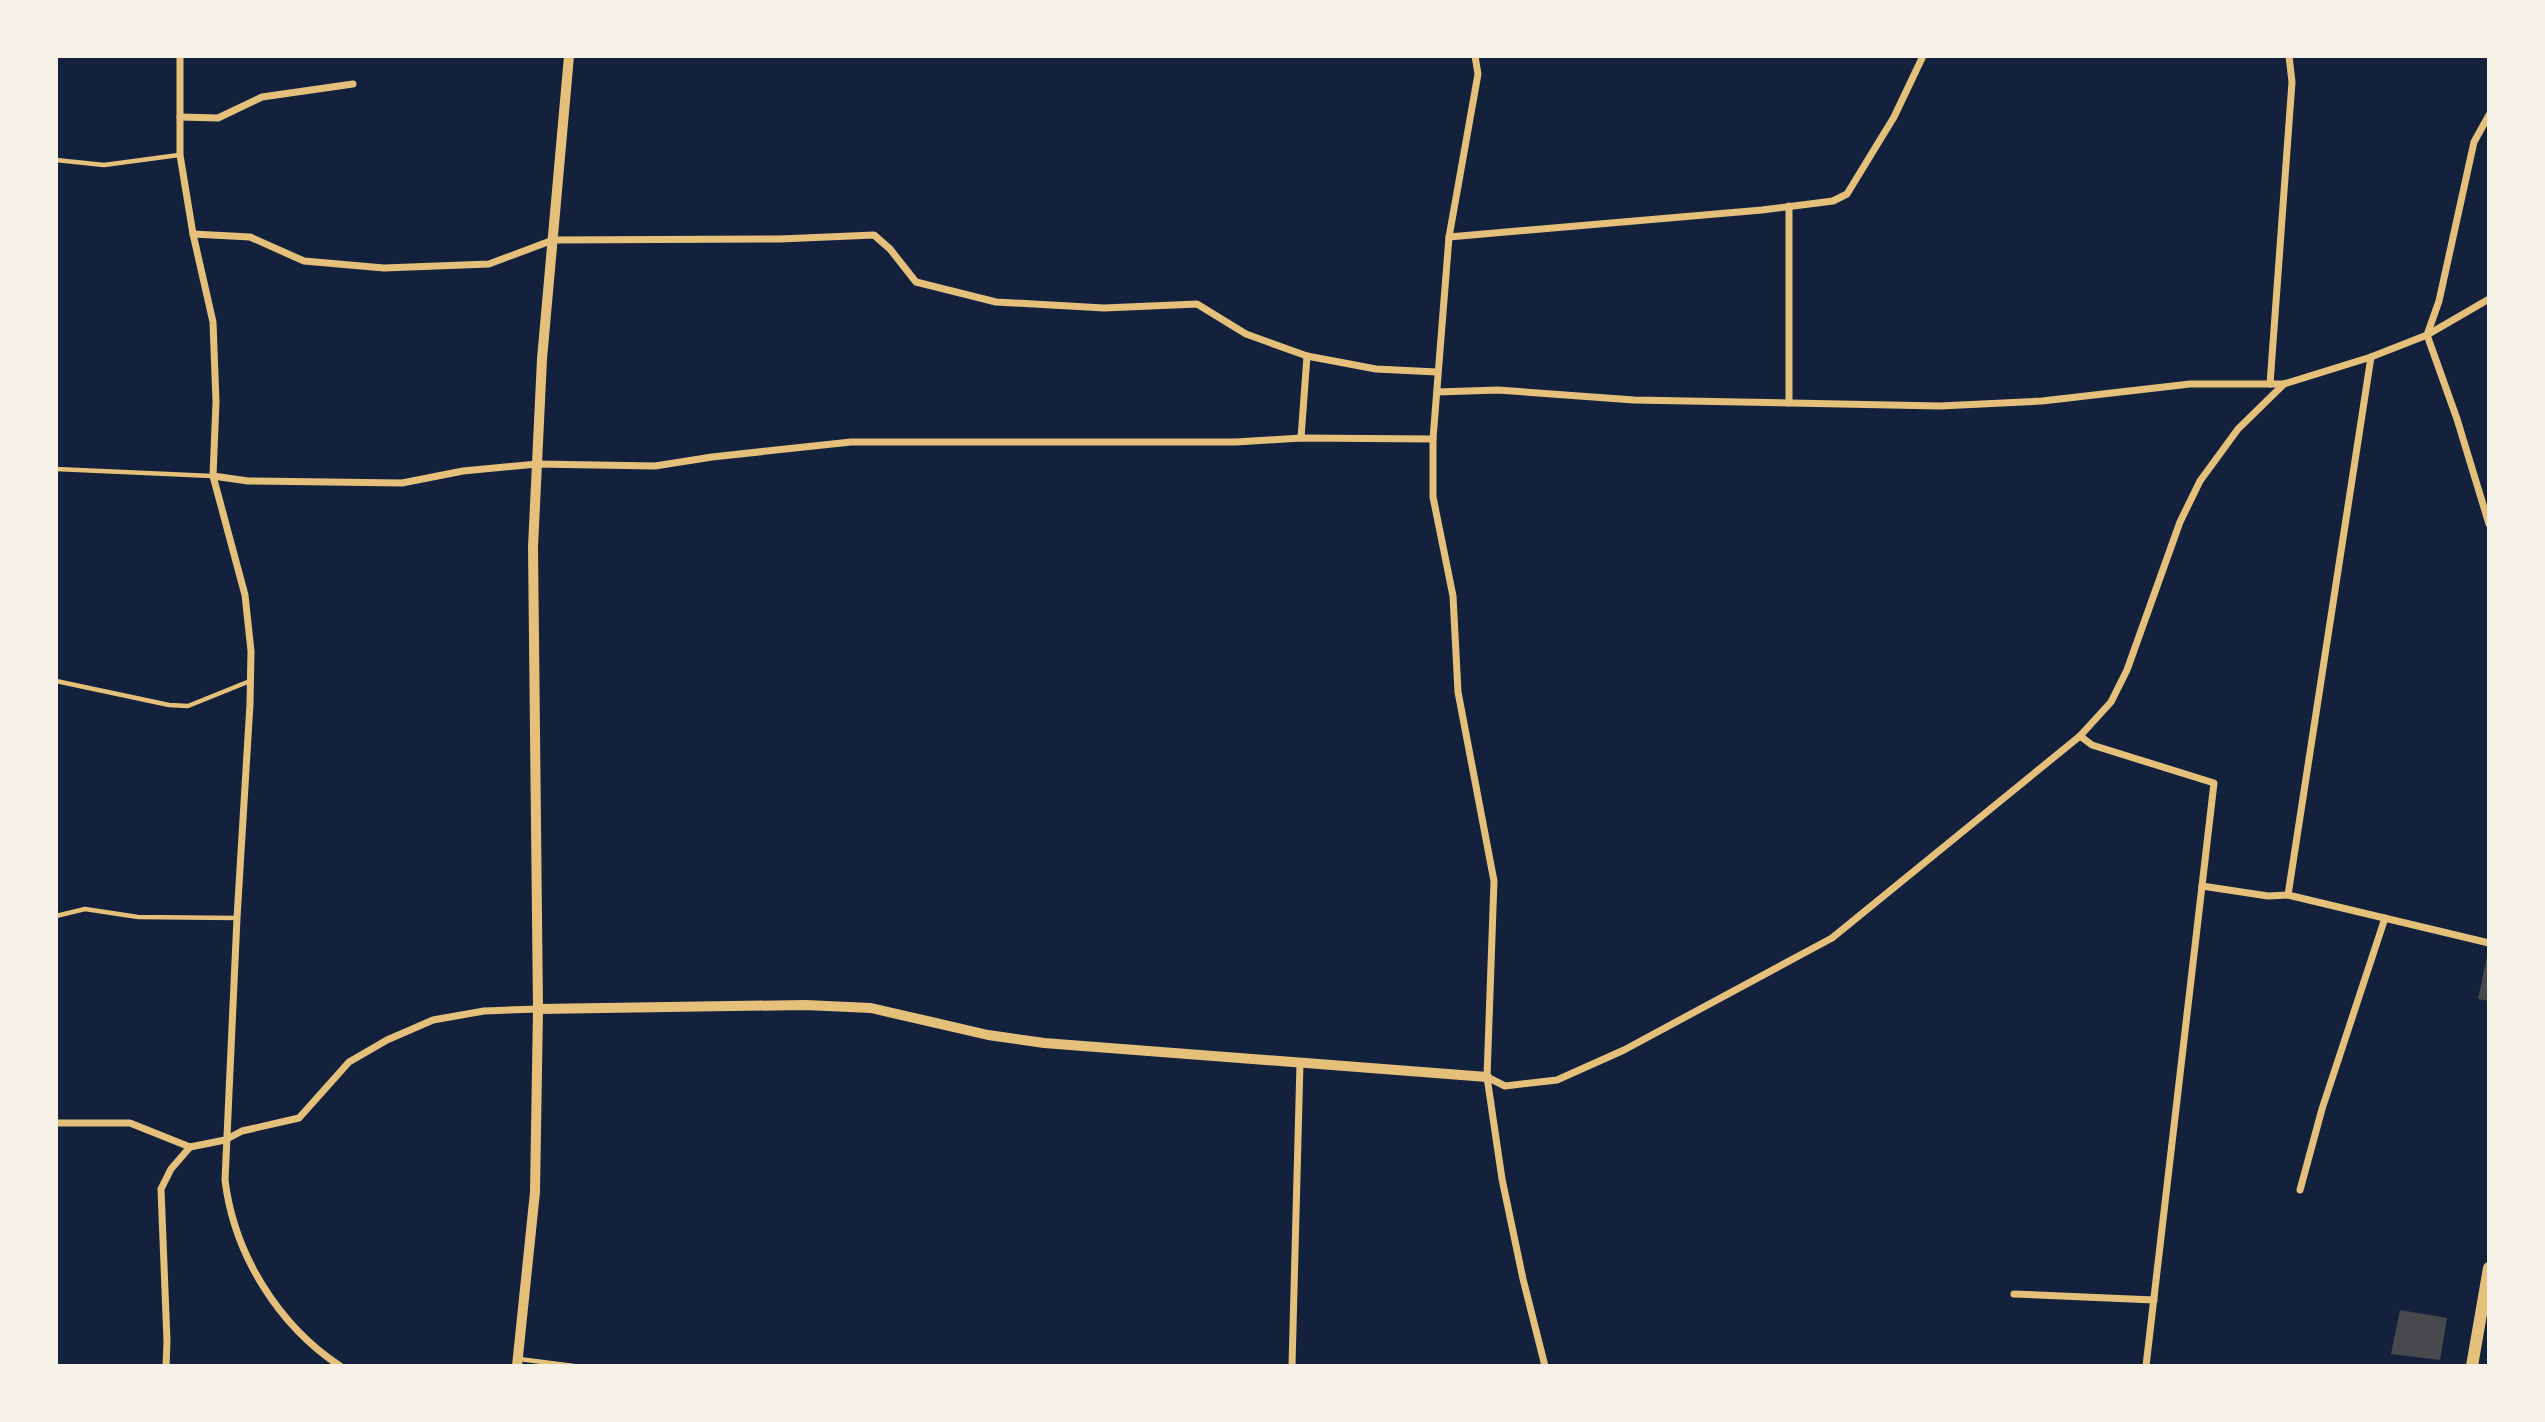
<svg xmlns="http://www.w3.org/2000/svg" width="2545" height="1422" viewBox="0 0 2545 1422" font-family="'Open Sans',sans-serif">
	<rect width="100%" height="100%" fill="#14213d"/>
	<g fill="#48494c">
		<polygon points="2488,952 2489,952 2489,1001 2478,999"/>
		<polygon points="2400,1310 2447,1318 2440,1360 2391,1354"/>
	</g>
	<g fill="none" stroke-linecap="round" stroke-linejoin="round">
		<g stroke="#e5c07b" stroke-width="4.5">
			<polyline points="56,160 104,165 179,155"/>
			<polyline points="56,469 212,476"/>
			<polyline points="56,681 169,705 188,706 250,681"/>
			<polyline points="56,916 85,909 138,917 237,918"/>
			<polyline points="519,1359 574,1366"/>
		</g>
		<g stroke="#e5c07b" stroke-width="7">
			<path d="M180,56V155L193,234L213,322L216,402L213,476L245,595L251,651L250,704L237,918L225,1180C234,1254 278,1325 340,1366"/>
			<polyline points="1475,56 1478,74 1449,237 1433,439 1433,497 1453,596 1458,692 1494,881 1487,1077 1502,1179 1523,1279 1545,1366"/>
			<polyline points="2489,115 2474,142 2439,301 2427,335 2457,419 2489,524"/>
			<polyline points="180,117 218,118 262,97 353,84"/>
			<polyline points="193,234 250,237 304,261 384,268 489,264 553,240 780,239 874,235 890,249 916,282 996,302 1104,308 1197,304 1246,334 1307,356 1376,369 1437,372"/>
			<polyline points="1449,237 1762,210 1833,201 1847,194 1894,117 1923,56"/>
			<polyline points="2270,384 2292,82 2289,56"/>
			<polyline points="1437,392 1498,390 1634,400 1940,406 2042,401 2190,384 2284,384 2371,357 2427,335 2489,299"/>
			<polyline points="1789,403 1789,206"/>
			<polyline points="1301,438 1307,356"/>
			<polyline points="213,476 248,481 402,483 463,471 537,464 655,466 712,457 851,442 1236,442 1301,438 1433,439"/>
			<polyline points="2080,736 2092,745 2214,783 2146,1366"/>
			<polyline points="2202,886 2268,896 2288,895 2489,943"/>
			<polyline points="2288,895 2371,357"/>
			<polyline points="1487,1077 1505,1086 1557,1080 1624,1050 1832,938 2080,736 2111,702 2127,670 2180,522 2200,481 2238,429 2284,384"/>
			<polyline points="56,1123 130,1123 190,1147 225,1140 242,1131 299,1118 349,1062 387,1040 433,1020 484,1011 538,1009"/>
			<polyline points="2300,1190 2322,1109 2385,918"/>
			<polyline points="2014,1294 2154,1300"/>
			<polyline points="166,1366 167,1341 161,1189 171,1169 190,1147"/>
			<polyline points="1292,1366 1300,1063"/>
		</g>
		<g stroke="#e5c07b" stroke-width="10">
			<polyline points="538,1009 805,1005 871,1008 988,1035 1044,1043 1487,1077"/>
			<polyline points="517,1366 535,1192 538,1009 533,547 542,359 569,56"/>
		</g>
		<polyline stroke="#e5c07b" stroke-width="12" points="2472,1366 2489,1268"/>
	</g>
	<rect width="2545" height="1422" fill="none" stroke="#f6f1e7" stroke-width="116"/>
</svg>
